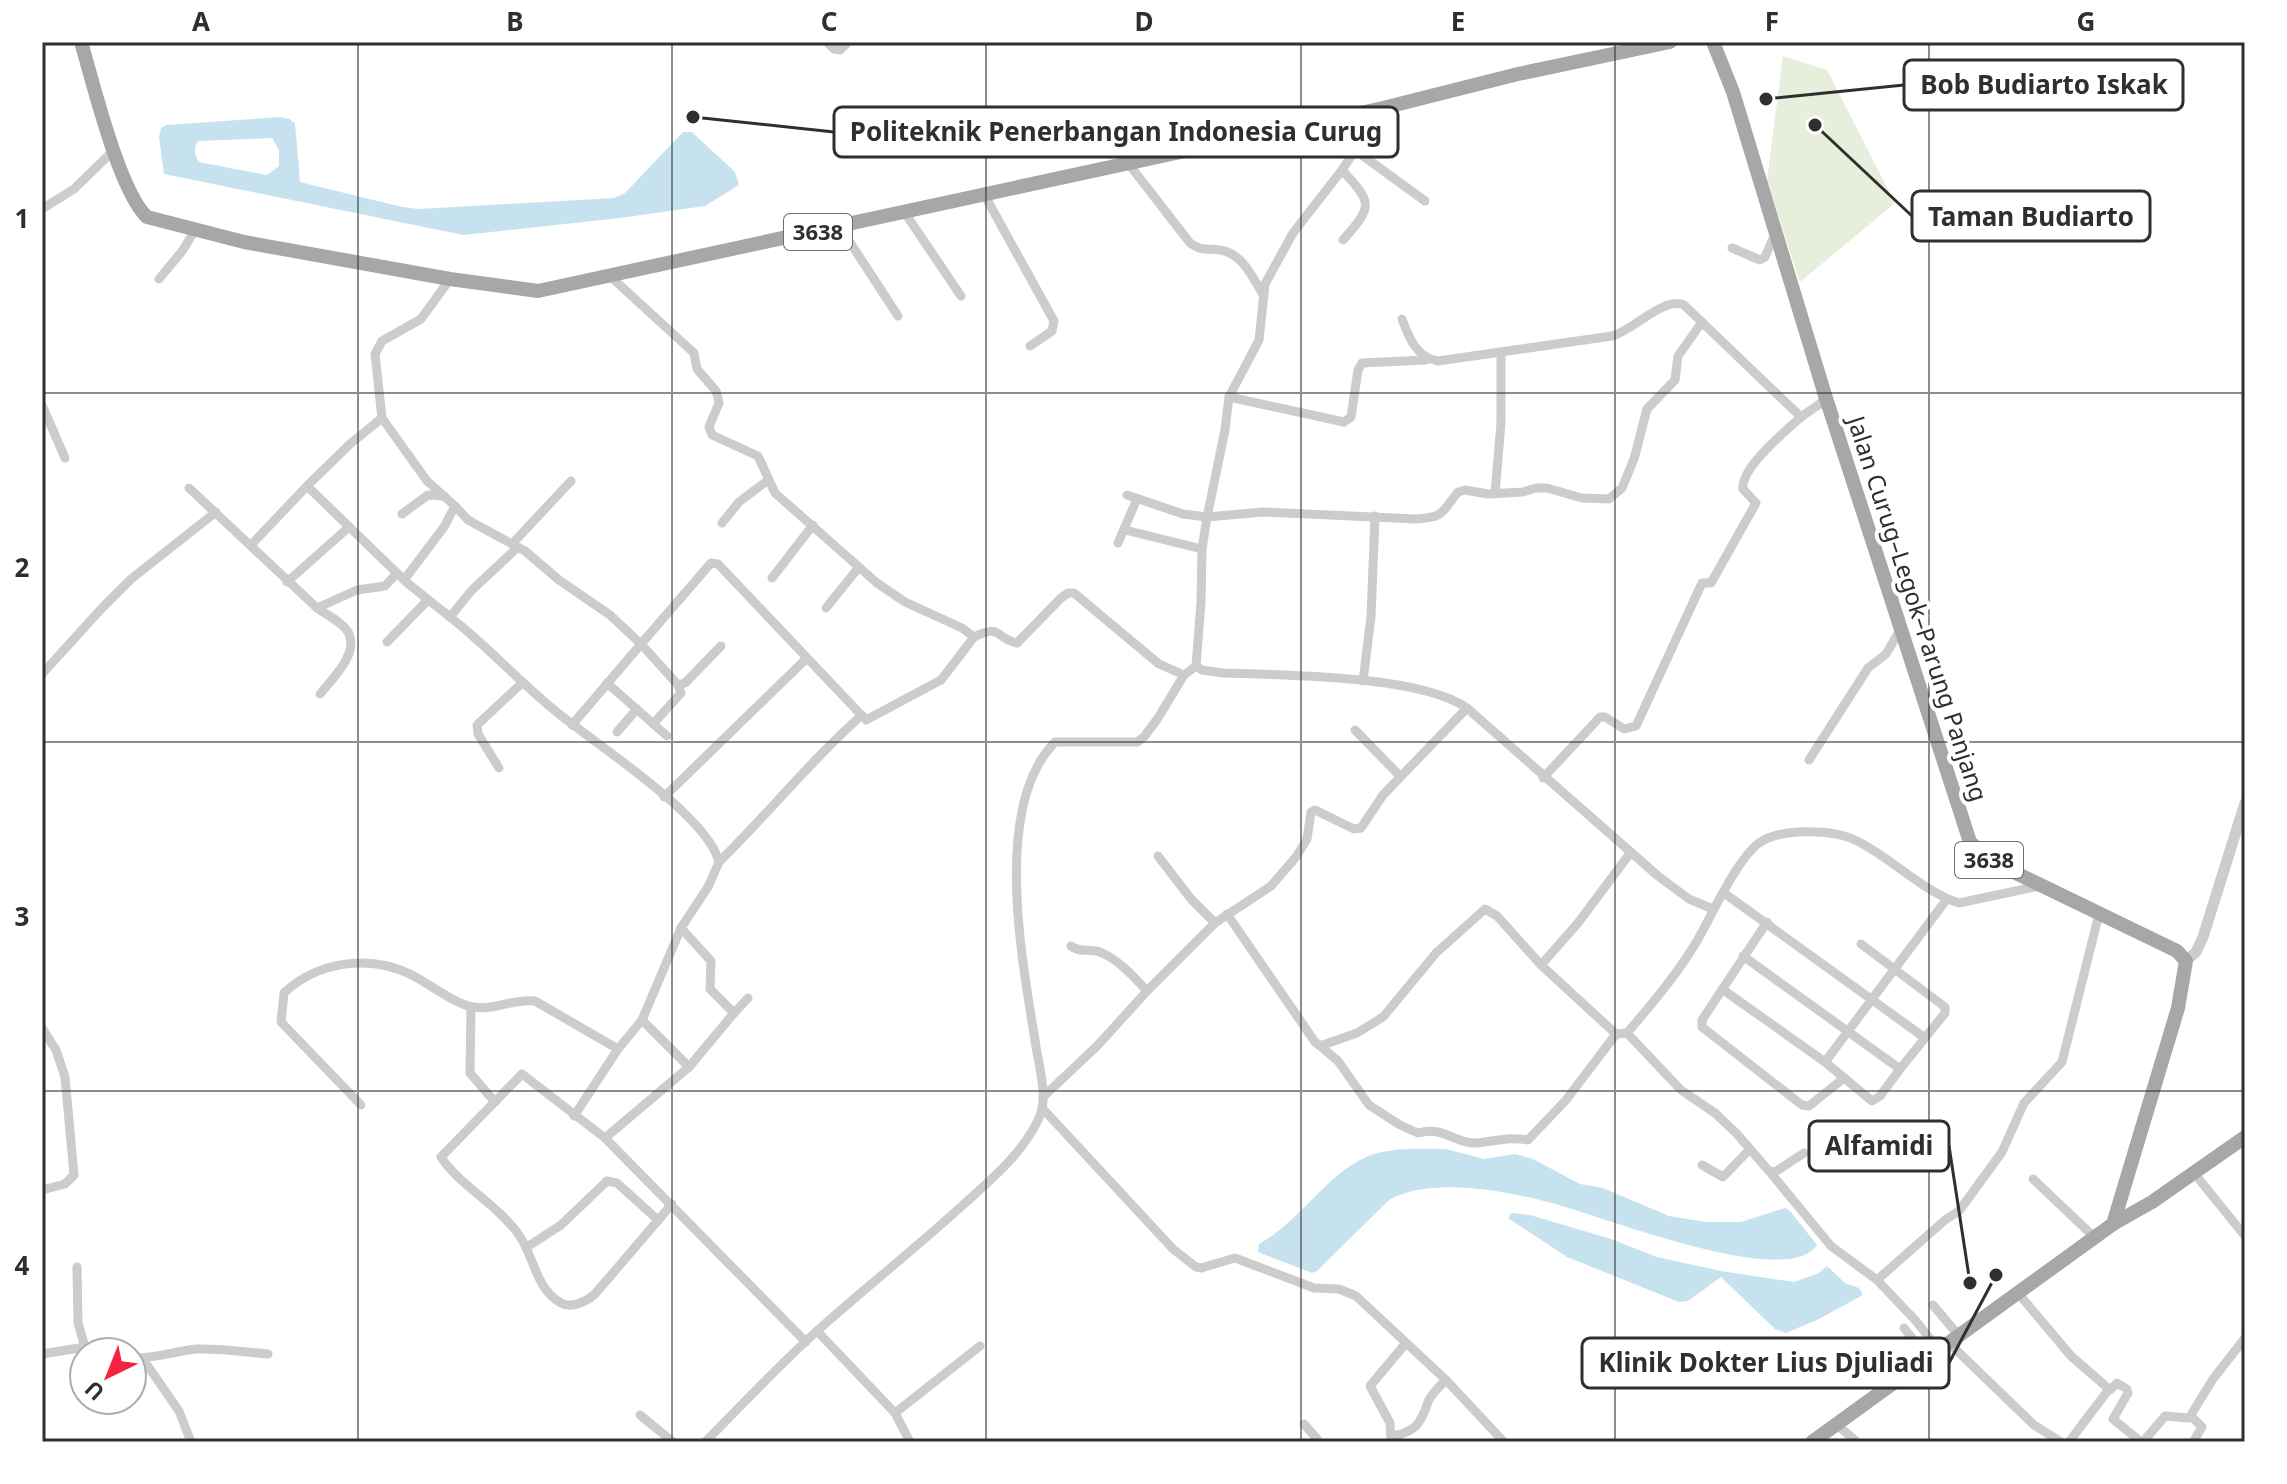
<svg xmlns="http://www.w3.org/2000/svg" width="2287" height="1484" viewBox="0 0 2287 1484" font-family="'Noto Sans',sans-serif">
	<rect width="100%" height="100%" fill="#fff"/>
	<polygon fill="#e7eedc" points="1783,56 1827,70 1895,203 1800,282 1767,180"/>
	<g fill="#c7e2ef" fill-rule="evenodd">
		<path d="M280,117L289,119L295,123L300,182L402,207L419,209L614,198L625,193L683,132H692L735,172L739,185L705,206L620,218L463,235L164,174L159,137L161,128L166,125ZM272,138L279,150V166L267,175L199,162C194,156 194,147 198,141Z"/>
		<path d="M1446,1149L1484,1159L1515,1154L1533,1159L1580,1184L1603,1188L1669,1216L1706,1222H1741L1785,1208L1790,1211L1817,1245C1787,1292 1593,1212 1544,1201C1500,1190 1430,1177 1389,1200L1317,1271L1312,1273L1258,1252L1259,1244C1300,1222 1328,1171 1371,1155C1394,1147 1423,1149 1446,1149Z"/>
		<polygon points="1511,1213 1530,1215 1611,1239 1657,1257 1721,1271 1794,1282 1819,1273 1827,1266 1845,1283 1859,1288 1862,1293 1861,1296 1819,1319 1786,1333 1775,1329 1721,1277 1688,1301 1679,1302 1567,1257 1508,1218"/>
	</g>
	<g fill="none" stroke-linecap="round" stroke-linejoin="round">
		<g stroke="#ccc" stroke-width="9">
			<polyline points="827,42 834,49 840,50 848,42"/>
			<polyline points="1355,150 1425,201"/>
			<path d="M1128,163L1190,243C1202,252 1207,248 1220,250C1243,253 1253,279 1264,296"/>
			<path d="M1342,170C1372,203 1374,205 1343,240"/>
			<polyline points="985,196 1054,321 1052,331 1030,346"/>
			<polyline points="42,209 74,189 114,150"/>
			<polyline points="905,213 961,296"/>
			<polyline points="840,227 898,316"/>
			<polyline points="1732,248 1760,260 1765,257 1775,234"/>
			<path d="M611,277L694,353L697,369L716,391L718,398L719,403L709,427L712,435L758,456L775,493L877,583L905,602L962,628L974,637C1002,623 994,638 1017,643L1061,598L1068,593H1074L1159,664L1184,675"/>
			<polyline points="159,279 183,250 195,230"/>
			<path d="M450,279L421,319L382,341L375,354L382,418L427,481L455,506L444,527L404,580C425,598 446,613 467,631C496,656 523,684 553,709C593,743 707,814 719,862L708,887L681,928L642,1020L618,1049L574,1116"/>
			<path d="M1402,319C1409,338 1417,358 1438,361L1612,336C1634,330 1664,296 1684,305L1801,417L1821,403L1825,395"/>
			<polyline points="1229,397 1344,422 1351,417 1358,370 1362,363 1426,360"/>
			<polyline points="42,405 65,458"/>
			<polyline points="382,418 350,444 307,486 401,577"/>
			<polyline points="189,488 317,608 357,590 385,586 397,573"/>
			<polyline points="1495,493 1501,423 1501,352"/>
			<path d="M1127,495L1183,514L1207,517L1263,512L1416,519C1445,517 1441,513 1458,492L1465,490L1488,494L1523,492L1536,488H1547L1582,498L1609,499L1622,488L1634,459L1647,409L1675,380L1678,356L1702,322"/>
			<polyline points="455,506 468,520 525,551 559,580 610,615 641,644 711,563 718,564 866,720 941,680 974,637"/>
			<polyline points="402,514 428,495 444,496"/>
			<polyline points="722,523 739,502 768,480"/>
			<polyline points="1125,530 1202,549"/>
			<polyline points="1118,543 1137,499"/>
			<polyline points="512,544 571,481"/>
			<polyline points="251,545 307,486"/>
			<polyline points="772,578 813,525"/>
			<polyline points="287,582 349,527"/>
			<path d="M317,608C327,615 342,622 348,632C360,653 332,679 320,694"/>
			<polyline points="826,608 859,567"/>
			<polyline points="450,617 472,590 518,547"/>
			<polyline points="387,642 427,601"/>
			<path d="M1196,666L1202,670L1223,673C1284,675 1419,675 1467,708L1658,876L1689,899L1713,909"/>
			<polyline points="42,674 102,608 131,579 216,512"/>
			<polyline points="1363,681 1371,617 1375,516"/>
			<polyline points="607,683 667,736"/>
			<polyline points="653,724 681,693 678,685"/>
			<polyline points="572,725 641,644 678,685 685,683 721,646"/>
			<polyline points="1355,730 1400,776"/>
			<polyline points="617,732 637,709"/>
			<polyline points="1809,760 1868,668 1886,654 1900,630"/>
			<polyline points="499,768 478,734 477,725 522,683"/>
			<path d="M1543,778L1600,717H1605L1624,729L1636,726L1702,583H1711L1756,503L1743,489C1740,469 1785,431 1801,417"/>
			<polyline points="664,797 806,659"/>
			<polyline points="1158,856 1191,899 1215,923"/>
			<path d="M719,862C768,814 810,761 862,715"/>
			<polyline points="1724,893 1925,1038"/>
			<polyline points="1227,914 1315,1042 1320,1046 1357,1033 1383,1017 1436,953 1485,909 1497,916 1541,965 1578,923 1631,852"/>
			<polyline points="1767,922 1702,1020 1702,1027 1802,1105 1809,1106 1844,1078"/>
			<path d="M1071,946C1082,954 1090,947 1102,953C1120,961 1134,977 1147,991L1215,923L1271,886L1296,857L1307,839L1311,812L1315,810L1354,829L1361,828L1383,795L1467,708"/>
			<polyline points="1743,956 1900,1069 1945,1013 1945,1007 1861,944"/>
			<path d="M1541,965L1616,1034L1627,1033C1651,1005 1674,978 1694,946C1710,920 1735,861 1759,843C1780,828 1832,829 1855,840C1888,855 1926,894 1959,903L2039,886"/>
			<polyline points="1722,989 1825,1062 1872,1101 1880,1096 1900,1069"/>
			<polyline points="471,1007 470,1073 495,1102"/>
			<polyline points="734,1013 748,998"/>
			<polyline points="642,1020 689,1067"/>
			<polyline points="42,1028 56,1050 65,1077 74,1175 65,1184 42,1190"/>
			<polyline points="1627,1033 1681,1090 1715,1113 1737,1134 1769,1171 1775,1172 1804,1153"/>
			<path d="M1318,1044L1338,1061L1369,1105L1400,1125L1418,1133C1445,1126 1453,1143 1475,1143C1494,1142 1509,1136 1528,1140L1566,1100L1616,1034"/>
			<polyline points="1825,1062 1947,899"/>
			<polyline points="1043,1097 1098,1045 1147,991"/>
			<path d="M361,1105L281,1022L284,993C318,961 370,954 412,975C429,984 455,1004 473,1007C494,1011 514,998 535,1001L618,1049"/>
			<polyline points="1043,1109 1173,1249 1196,1267 1201,1268 1235,1258 1314,1288 1339,1289 1356,1296 1446,1380 1504,1442"/>
			<polyline points="605,1138 689,1067 734,1013 710,989 711,961 681,928"/>
			<polyline points="1702,1165 1723,1177 1750,1149"/>
			<polyline points="1769,1171 1831,1246 1877,1280 1916,1321 1939,1350"/>
			<polyline points="2194,1173 2245,1236"/>
			<polyline points="2033,1179 2091,1234 2090,1240"/>
			<path d="M672,1204L595,1294C587,1301 572,1309 561,1303C536,1290 534,1256 519,1235C499,1206 457,1183 441,1157L522,1074L605,1138L806,1342"/>
			<polyline points="527,1247 561,1225 607,1181 617,1183 658,1220"/>
			<polyline points="77,1267 78,1323 85,1347"/>
			<polyline points="1877,1280 1945,1220 1959,1211 2002,1152 2024,1103 2062,1062 2099,914"/>
			<polyline points="2018,1293 2071,1356 2109,1389 2069,1442"/>
			<polyline points="1933,1305 1959,1336"/>
			<polyline points="1904,1328 1927,1357"/>
			<polyline points="817,1331 895,1413 910,1442"/>
			<polyline points="1949,1343 2034,1425 2061,1442"/>
			<polyline points="42,1354 85,1347 99,1352"/>
			<path d="M132,1358C154,1359 175,1351 197,1349C221,1348 244,1352 268,1354"/>
			<polyline points="143,1359 179,1411 191,1442"/>
			<polyline points="2110,1390 2117,1383 2127,1389 2128,1393 2113,1419 2141,1442"/>
			<polyline points="895,1413 980,1346"/>
			<polyline points="640,1415 673,1442"/>
			<polyline points="2191,1416 2202,1427 2193,1442"/>
			<polyline points="1304,1424 1317,1439 1316,1442"/>
			<polyline points="1837,1425 1857,1442"/>
			<path d="M1392,1436C1416,1432 1421,1423 1428,1402C1431,1394 1440,1386 1446,1380"/>
			<path d="M705,1442C742,1405 778,1366 817,1331C865,1288 916,1248 964,1204C992,1179 1023,1153 1039,1118C1049,1096 1038,1064 1035,1040C1022,959 992,806 1055,742H1137L1144,737L1158,718L1184,675L1196,666L1201,602L1202,549L1207,517L1225,430L1229,397L1259,340L1265,284L1293,233L1342,170L1383,108"/>
			<polyline points="1391,1442 1390,1423 1370,1386 1406,1343"/>
			<polyline points="2143,1442 2165,1416 2189,1418 2213,1379 2245,1338"/>
		</g>
		<polyline stroke="#ccc" stroke-width="11" points="2186,961 2196,952 2203,937 2245,803"/>
		<g stroke="#a7a7a7" stroke-width="14">
			<path d="M81,42C93,82 119,191 147,217L244,242L450,279L538,291L1383,108L1518,74L1670,42"/>
			<polyline points="1713,42 1733,92 1825,395 1970,842 1995,863 2177,951 2186,961 2178,1008 2113,1224 1812,1442"/>
			<polyline points="2113,1224 2152,1202 2245,1137"/>
		</g>
	</g>
	<path fill="none" stroke="#2f2f2f" stroke-width="2" stroke-opacity="0.55" d="M358,42V1442M672,42V1442M986,42V1442M1301,42V1442M1615,42V1442M1929,42V1442M42,393H2245M42,742H2245M42,1091H2245"/>
	<g text-anchor="middle" stroke-width="8" stroke-linejoin="round" paint-order="stroke">
		<g fill="#fff" stroke="#6d6d6d" stroke-width="2">
			<rect x="784" y="214" width="68" height="36" rx="6"/>
			<rect x="1955" y="842" width="68" height="36" rx="6"/>
		</g>
		<g font-size="22" font-weight="bold" fill="#2f2f2f">
			<text x="818" y="240">3638</text>
			<text x="1989" y="868">3638</text>
		</g>
		<g font-size="24" fill="#2f2f2f" stroke="#fff">
			<text transform="translate(1917 609) rotate(72)" y="8">Jalan Curug–Legok–Parung Panjang</text>
		</g>
	</g>
	<path fill="none" stroke="#2f2f2f" stroke-width="3" d="M1766 99L1904 85M693 117L834 132M1815 125L1912 216M1970 1283L1949 1146M1996 1275L1949 1363"/>
	<g fill="#2f2f2f" stroke="#fff" stroke-width="3">
		<circle cx="1766" cy="99" r="8"/>
		<circle cx="693" cy="117" r="8"/>
		<circle cx="1815" cy="125" r="8"/>
		<circle cx="1970" cy="1283" r="8"/>
		<circle cx="1996" cy="1275" r="8"/>
	</g>
	<g fill="#fff" stroke="#2f2f2f" stroke-width="3">
		<rect x="1904" y="60" width="279" height="50" rx="8"/>
		<rect x="834" y="107" width="564" height="50" rx="8"/>
		<rect x="1912" y="191" width="238" height="50" rx="8"/>
		<rect x="1809" y="1121" width="140" height="50" rx="8"/>
		<rect x="1582" y="1338" width="367" height="50" rx="8"/>
	</g>
	<g font-size="26" text-anchor="middle" font-weight="bold" fill="#2f2f2f">
		<text x="2044" y="94">Bob Budiarto Iskak</text>
		<text x="1116" y="141">Politeknik Penerbangan Indonesia Curug</text>
		<text x="2031" y="226">Taman Budiarto</text>
		<text x="1879" y="1155">Alfamidi</text>
		<text x="1766" y="1372">Klinik Dokter Lius Djuliadi</text>
	</g>
	<rect width="2287" height="1484" fill="none" stroke="#ffffff" stroke-width="88"/>
	<g transform="translate(108 1376) rotate(223)"><circle r="38" fill="#ffffff" stroke="#acacac" stroke-width="2"/>
	<path d="M0-6L14 30L0 20L-14 30Z" fill="#f42441"/>
	<text y="-12" font-size="22" font-weight="bold" text-anchor="middle" fill="#2f2f2f">U</text>
	</g>
	<rect x="44" y="44" width="2199" height="1396" fill="none" stroke="#2f2f2f" stroke-width="3"/>
	<g font-size="26" text-anchor="middle" font-weight="bold" fill="#2f2f2f">
		<text x="201" y="31">A</text>
		<text x="515" y="31">B</text>
		<text x="829" y="31">C</text>
		<text x="1144" y="31">D</text>
		<text x="1458" y="31">E</text>
		<text x="1772" y="31">F</text>
		<text x="2086" y="31">G</text>
		<text x="22" y="228">1</text>
		<text x="22" y="577">2</text>
		<text x="22" y="926">3</text>
		<text x="22" y="1275">4</text>
	</g>
</svg>
